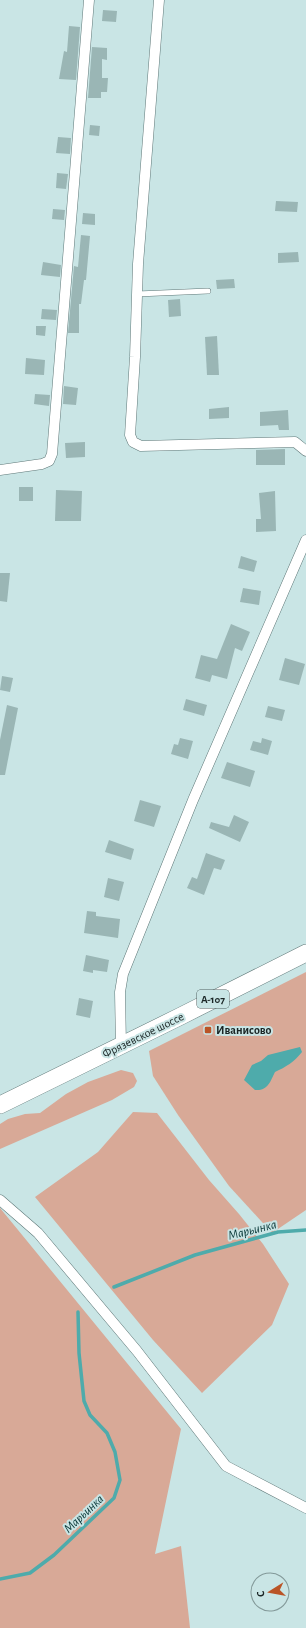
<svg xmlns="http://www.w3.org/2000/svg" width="306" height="1628" viewBox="0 0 306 1628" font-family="'Alegreya Sans',sans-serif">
	<rect width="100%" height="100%" fill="#c9e5e5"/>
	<g fill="#d8a997">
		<polygon points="306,972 306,1210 272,1233 229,1186 178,1115 153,1076 149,1051"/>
		<polygon points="121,1070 133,1073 137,1081 134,1087 112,1100 0,1149 0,1124 8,1119 25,1114 40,1113 66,1094 88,1082"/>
		<polygon points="133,1112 157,1113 209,1180 239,1214 263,1244 289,1284 272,1325 202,1393 153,1340 35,1197 98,1152"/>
		<polygon points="0,1208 181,1429 155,1554 181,1546 190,1628 0,1628"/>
	</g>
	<path fill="#4eabab" d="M300,1047L302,1052C294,1062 286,1067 275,1072C270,1082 268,1091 255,1090L244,1080L252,1065L261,1061L268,1055Z"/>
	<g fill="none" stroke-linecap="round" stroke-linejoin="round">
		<g stroke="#4eabab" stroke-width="3.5">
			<polyline points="114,1287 195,1255 278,1232 306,1230"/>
			<polyline points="0,1579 30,1573 54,1555 114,1498 120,1480 115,1452 107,1433 90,1415 84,1401 79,1353 78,1312"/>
		</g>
	</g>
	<g fill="#9ab6b5">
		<polygon points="103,10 117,11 116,22 102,21"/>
		<polygon points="69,26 80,27 76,80 59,79 64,51 67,52"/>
		<polygon points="92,47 107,48 107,60 102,59 102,78 108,78 107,92 101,92 101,98 88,98"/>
		<polygon points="90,125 100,126 99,136 89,135"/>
		<polygon points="58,137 71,138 70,154 56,153"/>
		<polygon points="57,173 68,174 66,189 56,188"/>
		<polygon points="276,201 298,202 297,212 275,211"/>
		<polygon points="53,209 65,210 64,220 52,219"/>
		<polygon points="83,213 95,214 95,225 82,224"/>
		<polygon points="81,235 90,236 86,280 84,280 81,304 79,304 79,333 68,333 74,266 78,267"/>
		<polygon points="298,252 299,262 278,263 278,253"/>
		<polygon points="43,262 61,265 60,277 41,275"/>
		<polygon points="234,279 235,288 217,289 216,280"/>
		<polygon points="180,299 181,316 169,317 168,300"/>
		<polygon points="42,309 57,310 56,320 41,319"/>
		<polygon points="36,326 46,326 45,336 36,335"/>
		<polygon points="217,336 219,375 207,375 205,337"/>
		<polygon points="26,358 45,360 44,375 25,374"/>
		<polygon points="64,386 78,388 76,405 63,404"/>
		<polygon points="35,394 50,395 49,406 34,404"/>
		<polygon points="229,407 229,418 209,419 209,409"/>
		<polygon points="288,410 289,430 279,430 278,425 260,426 260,412"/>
		<polygon points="85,442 85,457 66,458 65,443"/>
		<polygon points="285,449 285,465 256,465 256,450"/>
		<rect x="19" y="487" width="14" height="14"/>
		<polygon points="56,490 82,491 81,521 55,521"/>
		<polygon points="275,491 276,531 256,532 256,519 261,519 259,493"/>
		<polygon points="241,556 257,561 254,572 238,568"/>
		<polygon points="0,573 10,573 7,602 0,601"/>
		<polygon points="243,588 261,591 259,605 240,602"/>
		<polygon points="231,624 250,632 242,651 235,648 227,679 212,675 210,682 195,678 201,655 217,659"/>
		<polygon points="285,658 305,664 299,685 279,680"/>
		<polygon points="2,676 13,678 10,692 0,690"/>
		<polygon points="186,699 207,705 204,716 183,710"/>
		<polygon points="7,705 18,708 5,775 0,775 0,740"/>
		<polygon points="268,706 285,710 282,721 265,717"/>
		<polygon points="180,738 193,741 188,759 171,754 174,744 178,745"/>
		<polygon points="262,738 272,741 268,755 250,750 253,741 261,743"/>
		<polygon points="227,762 255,771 250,787 221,778"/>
		<polygon points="140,800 161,806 154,827 134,821"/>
		<polygon points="234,815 249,822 240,842 209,828 211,822 229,827"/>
		<polygon points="109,840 134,849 131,860 105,852"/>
		<polygon points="206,853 225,860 221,870 214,868 204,895 187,888 192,877 197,879"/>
		<polygon points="108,878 124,882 119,901 104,897"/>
		<polygon points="87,911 96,912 96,916 120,919 118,938 84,933"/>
		<polygon points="86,955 109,960 107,972 93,970 93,973 83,971"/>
		<polygon points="79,998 93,1001 90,1018 76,1015"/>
	</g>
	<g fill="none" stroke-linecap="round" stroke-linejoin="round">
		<g stroke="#5f7878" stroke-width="6">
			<polyline id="service" points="137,294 208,291"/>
		</g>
		<g stroke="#5f7878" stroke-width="11">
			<g id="minor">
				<polyline points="159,0 138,264 135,357 130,435 133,442 141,446 295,442 306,451"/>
				<polyline points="0,470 42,464 49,461 52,454 89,0"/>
				<polyline points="121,1046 120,992 123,974 193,800 306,540"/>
				<polyline points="0,1200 38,1233 137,1351 226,1466 306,1508"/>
			</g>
		</g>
		<g stroke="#5f7878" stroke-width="18">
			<polyline id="trunk" points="0,1105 181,1016 306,953"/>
		</g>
		<use href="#service" stroke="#fff" stroke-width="5"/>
		<use href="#minor" stroke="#fff" stroke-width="10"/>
		<use href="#trunk" stroke="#fff" stroke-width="17"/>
	</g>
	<rect fill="#ba5426" stroke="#c9e5e5" stroke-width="1.5" x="204" y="1026" width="8" height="8" rx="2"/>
	<g text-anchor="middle" stroke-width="4" stroke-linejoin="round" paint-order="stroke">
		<rect fill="#c9e5e5" stroke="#4f5f5f" stroke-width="1" x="197" y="990" width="32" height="18" rx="3"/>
		<g font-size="11" font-weight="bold" fill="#1b2626">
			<text x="213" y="1003">А-107</text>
		</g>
		<g font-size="12" font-weight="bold" fill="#1b2626" stroke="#c9e5e5" text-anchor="start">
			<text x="216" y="1034">Иванисово</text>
		</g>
		<g font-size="12" fill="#1b2626" stroke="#c9e5e5">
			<text transform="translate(143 1035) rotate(-26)" y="4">Фрязевское шоссе</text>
		</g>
		<g font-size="13" font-style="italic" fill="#063535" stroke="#c9e5e5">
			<text transform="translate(252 1229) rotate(-14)" y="5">Марьинка</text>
			<text transform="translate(83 1513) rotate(-43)" y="5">Марьинка</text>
		</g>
	</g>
	<g transform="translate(270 1592) rotate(259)"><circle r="19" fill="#c9e5e5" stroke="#839999"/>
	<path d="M0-3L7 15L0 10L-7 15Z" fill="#ba5426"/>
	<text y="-6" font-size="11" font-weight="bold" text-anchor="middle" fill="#1b2626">С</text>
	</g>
</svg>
